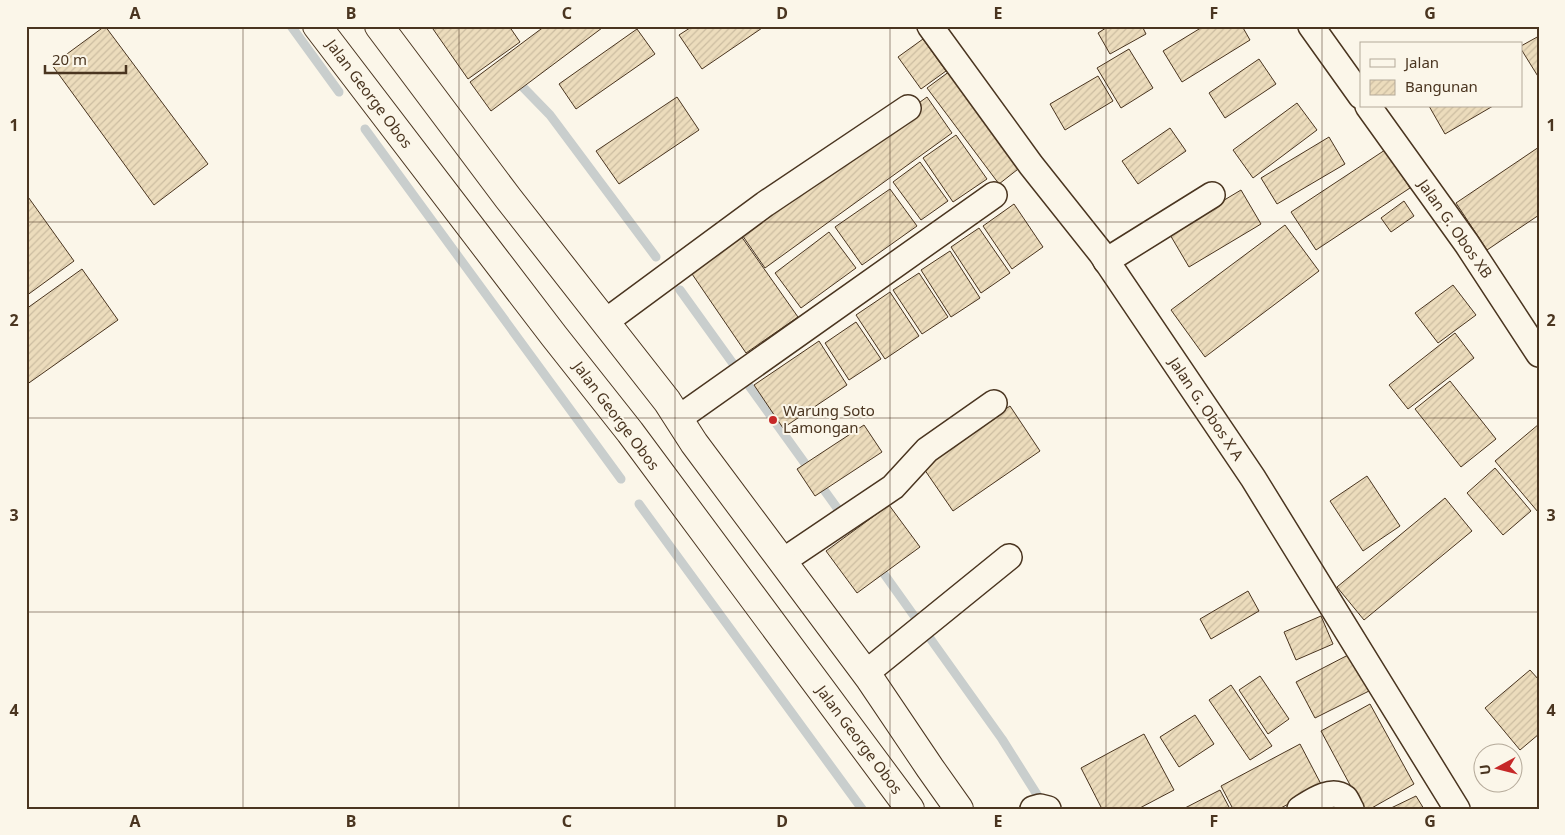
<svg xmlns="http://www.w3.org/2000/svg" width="1565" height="835" viewBox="0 0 1565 835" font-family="'Noto Sans',sans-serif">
	<defs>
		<pattern id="building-hatch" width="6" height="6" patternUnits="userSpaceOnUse" patternTransform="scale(1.25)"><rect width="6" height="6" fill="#ecdcbc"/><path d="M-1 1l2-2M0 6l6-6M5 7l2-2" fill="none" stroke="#ccbda1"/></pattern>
	</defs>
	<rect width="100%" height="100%" fill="#fbf6e9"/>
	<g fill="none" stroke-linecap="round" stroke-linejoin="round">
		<g stroke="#c9cecd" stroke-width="9">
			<polyline points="291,26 339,92"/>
			<polyline points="515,79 550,115 656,257"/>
			<polyline points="365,129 621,479"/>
			<polyline points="680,290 845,519"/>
			<polyline points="639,504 862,809"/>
			<polyline points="877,564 1002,739 1043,804"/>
		</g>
	</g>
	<g fill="url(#building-hatch)" stroke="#4a3520">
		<polygon points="105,26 208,164 154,205 52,65"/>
		<polygon points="436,26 509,26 520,42 468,79 433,29"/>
		<polygon points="545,26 601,26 602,28 491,111 470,82"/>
		<polygon points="693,26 765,26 702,69 679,35"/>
		<polygon points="1109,26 1142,26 1146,34 1110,54 1098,33"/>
		<polygon points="1204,26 1242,26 1250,40 1182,82 1163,51"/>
		<polygon points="637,29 655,54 576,109 559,84"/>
		<polygon points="1539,36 1539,78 1521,49 1521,46"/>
		<polygon points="923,39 946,71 921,89 898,57"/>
		<polygon points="1129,49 1153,88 1121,108 1097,68"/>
		<polygon points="1259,59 1276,84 1225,118 1209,93"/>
		<polygon points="950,71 1022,166 999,184 927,88"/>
		<polygon points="1098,76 1113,101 1065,130 1050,104"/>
		<polygon points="677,97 699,130 619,184 596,151"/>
		<polygon points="927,97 952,133 765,268 740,232"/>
		<polygon points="1297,103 1317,130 1253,178 1233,150"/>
		<polygon points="1429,106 1493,106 1445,134"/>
		<polygon points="1170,128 1186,151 1138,184 1122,161"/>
		<polygon points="956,135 987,179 953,202 923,158"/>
		<polygon points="1329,137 1345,164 1277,204 1261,178"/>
		<polygon points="1539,147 1539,215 1487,250 1456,203"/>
		<polygon points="1385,150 1410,188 1316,250 1291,212"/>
		<polygon points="920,162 948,201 921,220 893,182"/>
		<polygon points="890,189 917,226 862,265 835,227"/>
		<polygon points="1241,190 1261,224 1189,267 1169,233"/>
		<polygon points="26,194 74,261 26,296"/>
		<polygon points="1404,201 1414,216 1391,232 1381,218"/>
		<polygon points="1014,204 1043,247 1012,269 983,226"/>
		<polygon points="1285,225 1319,271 1205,357 1171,310"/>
		<polygon points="979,228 1010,273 981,293 951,247"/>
		<polygon points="829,232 856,268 801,308 775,273"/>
		<polygon points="741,236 798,317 746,353 690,271"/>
		<polygon points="950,251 980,298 951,317 921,270"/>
		<polygon points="82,269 118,320 26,385 26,309"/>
		<polygon points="919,273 948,317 922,334 893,290"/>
		<polygon points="1453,285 1476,315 1438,343 1415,313"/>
		<polygon points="890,292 919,336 885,359 856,315"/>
		<polygon points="856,322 881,359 849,380 825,343"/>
		<polygon points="1455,333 1474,358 1408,409 1389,385"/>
		<polygon points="819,341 847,385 783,428 754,385"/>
		<polygon points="1450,381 1496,439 1461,467 1415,409"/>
		<polygon points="1010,406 1040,451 953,511 922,466"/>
		<polygon points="1539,424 1539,512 1538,512 1495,461"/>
		<polygon points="864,425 882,452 815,496 797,469"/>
		<polygon points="1495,468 1531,511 1503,535 1467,493"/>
		<polygon points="1367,476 1400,526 1363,551 1330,501"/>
		<polygon points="1445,498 1472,531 1364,620 1337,587"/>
		<polygon points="889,505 920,547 857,593 826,551"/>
		<polygon points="1248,591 1259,611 1211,639 1200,619"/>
		<polygon points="1321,616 1333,644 1296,660 1284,632"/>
		<polygon points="1350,654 1369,691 1315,718 1296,682"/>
		<polygon points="1530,670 1539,680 1539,734 1520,750 1485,708"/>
		<polygon points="1260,676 1289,719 1268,734 1239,690"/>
		<polygon points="1231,685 1272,746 1250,760 1209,700"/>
		<polygon points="1370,704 1414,784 1370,809 1363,809 1321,731"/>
		<polygon points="1195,715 1214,744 1179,767 1160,737"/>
		<polygon points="1144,734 1174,790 1138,809 1102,809 1081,768"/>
		<polygon points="1300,744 1322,786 1279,809 1233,809 1221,786"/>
		<polygon points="1220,790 1230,809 1183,809"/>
		<polygon points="1416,796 1424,809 1389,809"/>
	</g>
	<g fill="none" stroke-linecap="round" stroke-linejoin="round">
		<g stroke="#4a3520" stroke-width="28">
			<g id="street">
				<polyline points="930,26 1031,165 1101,253 1253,478 1457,809"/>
				<polyline points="1311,26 1361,96"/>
				<polyline points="1368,106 1467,244 1539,354"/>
				<polyline points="1106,261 1212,195"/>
				<polyline points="605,322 765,204 908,108"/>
				<polyline points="679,418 994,195"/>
				<polyline points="783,561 893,487 927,450 994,403"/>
				<polyline points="866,673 1009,557"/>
				<polyline points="1033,809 1040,807 1048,809"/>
				<path d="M1300,809C1311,802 1331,787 1345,798C1347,800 1349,806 1351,809"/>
			</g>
		</g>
		<g stroke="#4a3520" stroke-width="30">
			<g id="primary">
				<polyline points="317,26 554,336 630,432 910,809"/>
				<polyline points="379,26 508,198 667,401 694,443 870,679 930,768 959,809"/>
			</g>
		</g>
		<use href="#street" stroke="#fbf6e9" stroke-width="25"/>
		<use href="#primary" stroke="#fbf6e9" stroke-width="28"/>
	</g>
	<path fill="none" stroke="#4a3520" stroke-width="1" stroke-opacity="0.55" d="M243,26V809M459,26V809M675,26V809M890,26V809M1106,26V809M1322,26V809M26,222H1539M26,418H1539M26,612H1539"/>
	<circle fill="#c62828" stroke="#fbf6e9" stroke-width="2" cx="773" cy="420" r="5"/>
	<g text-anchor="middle" stroke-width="4" stroke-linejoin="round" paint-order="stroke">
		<g font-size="15" fill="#4a3520" stroke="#fbf6e9">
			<text transform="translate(369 94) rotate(53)" y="5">Jalan George Obos</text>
			<text transform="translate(1455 229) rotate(55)" y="5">Jalan G. Obos XB</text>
			<text transform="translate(1206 409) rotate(56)" y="5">Jalan G. Obos X A</text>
			<text transform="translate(616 416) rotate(53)" y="5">Jalan George Obos</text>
			<text transform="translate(859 740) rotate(53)" y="5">Jalan George Obos</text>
		</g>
		<g font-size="15" fill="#4a3520" stroke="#fbf6e9" text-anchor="start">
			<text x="783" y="416">Warung Soto<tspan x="783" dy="17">Lamongan</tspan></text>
		</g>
	</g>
	<rect width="1565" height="835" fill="none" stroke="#fbf6e9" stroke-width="55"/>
	<rect x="1360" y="42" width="162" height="65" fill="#fbf6e9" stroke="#b4a999"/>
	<rect x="1370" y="59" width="25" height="8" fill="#fbf6e9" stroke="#b4a999"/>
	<text x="1405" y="68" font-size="15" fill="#4a3520">Jalan</text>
	<rect x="1370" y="80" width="25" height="15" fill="url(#building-hatch)" stroke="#b4a999"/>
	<text x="1405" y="92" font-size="15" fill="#4a3520">Bangunan</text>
	<g transform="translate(1498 768) rotate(263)"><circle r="24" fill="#fbf6e9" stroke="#b4a999"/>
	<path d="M0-4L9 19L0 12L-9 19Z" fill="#c62828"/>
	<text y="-8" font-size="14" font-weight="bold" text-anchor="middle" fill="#4a3520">U</text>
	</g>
	<path d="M45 65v8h81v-8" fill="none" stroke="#4a3520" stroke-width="2.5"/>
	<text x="52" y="65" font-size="15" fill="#4a3520" stroke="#fbf6e9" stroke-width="4" paint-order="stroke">20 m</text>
	<rect x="28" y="28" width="1510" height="780" fill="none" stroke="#4a3520" stroke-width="2"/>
	<g font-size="16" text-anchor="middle" font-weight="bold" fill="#4a3520">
		<text x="135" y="19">A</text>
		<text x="351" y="19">B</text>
		<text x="567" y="19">C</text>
		<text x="782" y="19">D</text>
		<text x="998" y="19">E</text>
		<text x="1214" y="19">F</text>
		<text x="1430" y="19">G</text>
		<text x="14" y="131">1</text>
		<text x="1551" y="131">1</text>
		<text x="14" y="326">2</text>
		<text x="1551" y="326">2</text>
		<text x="14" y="521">3</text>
		<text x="1551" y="521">3</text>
		<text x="14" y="716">4</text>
		<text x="1551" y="716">4</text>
		<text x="135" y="827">A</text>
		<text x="351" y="827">B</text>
		<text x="567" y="827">C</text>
		<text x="782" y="827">D</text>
		<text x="998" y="827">E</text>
		<text x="1214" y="827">F</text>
		<text x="1430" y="827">G</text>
	</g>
</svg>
